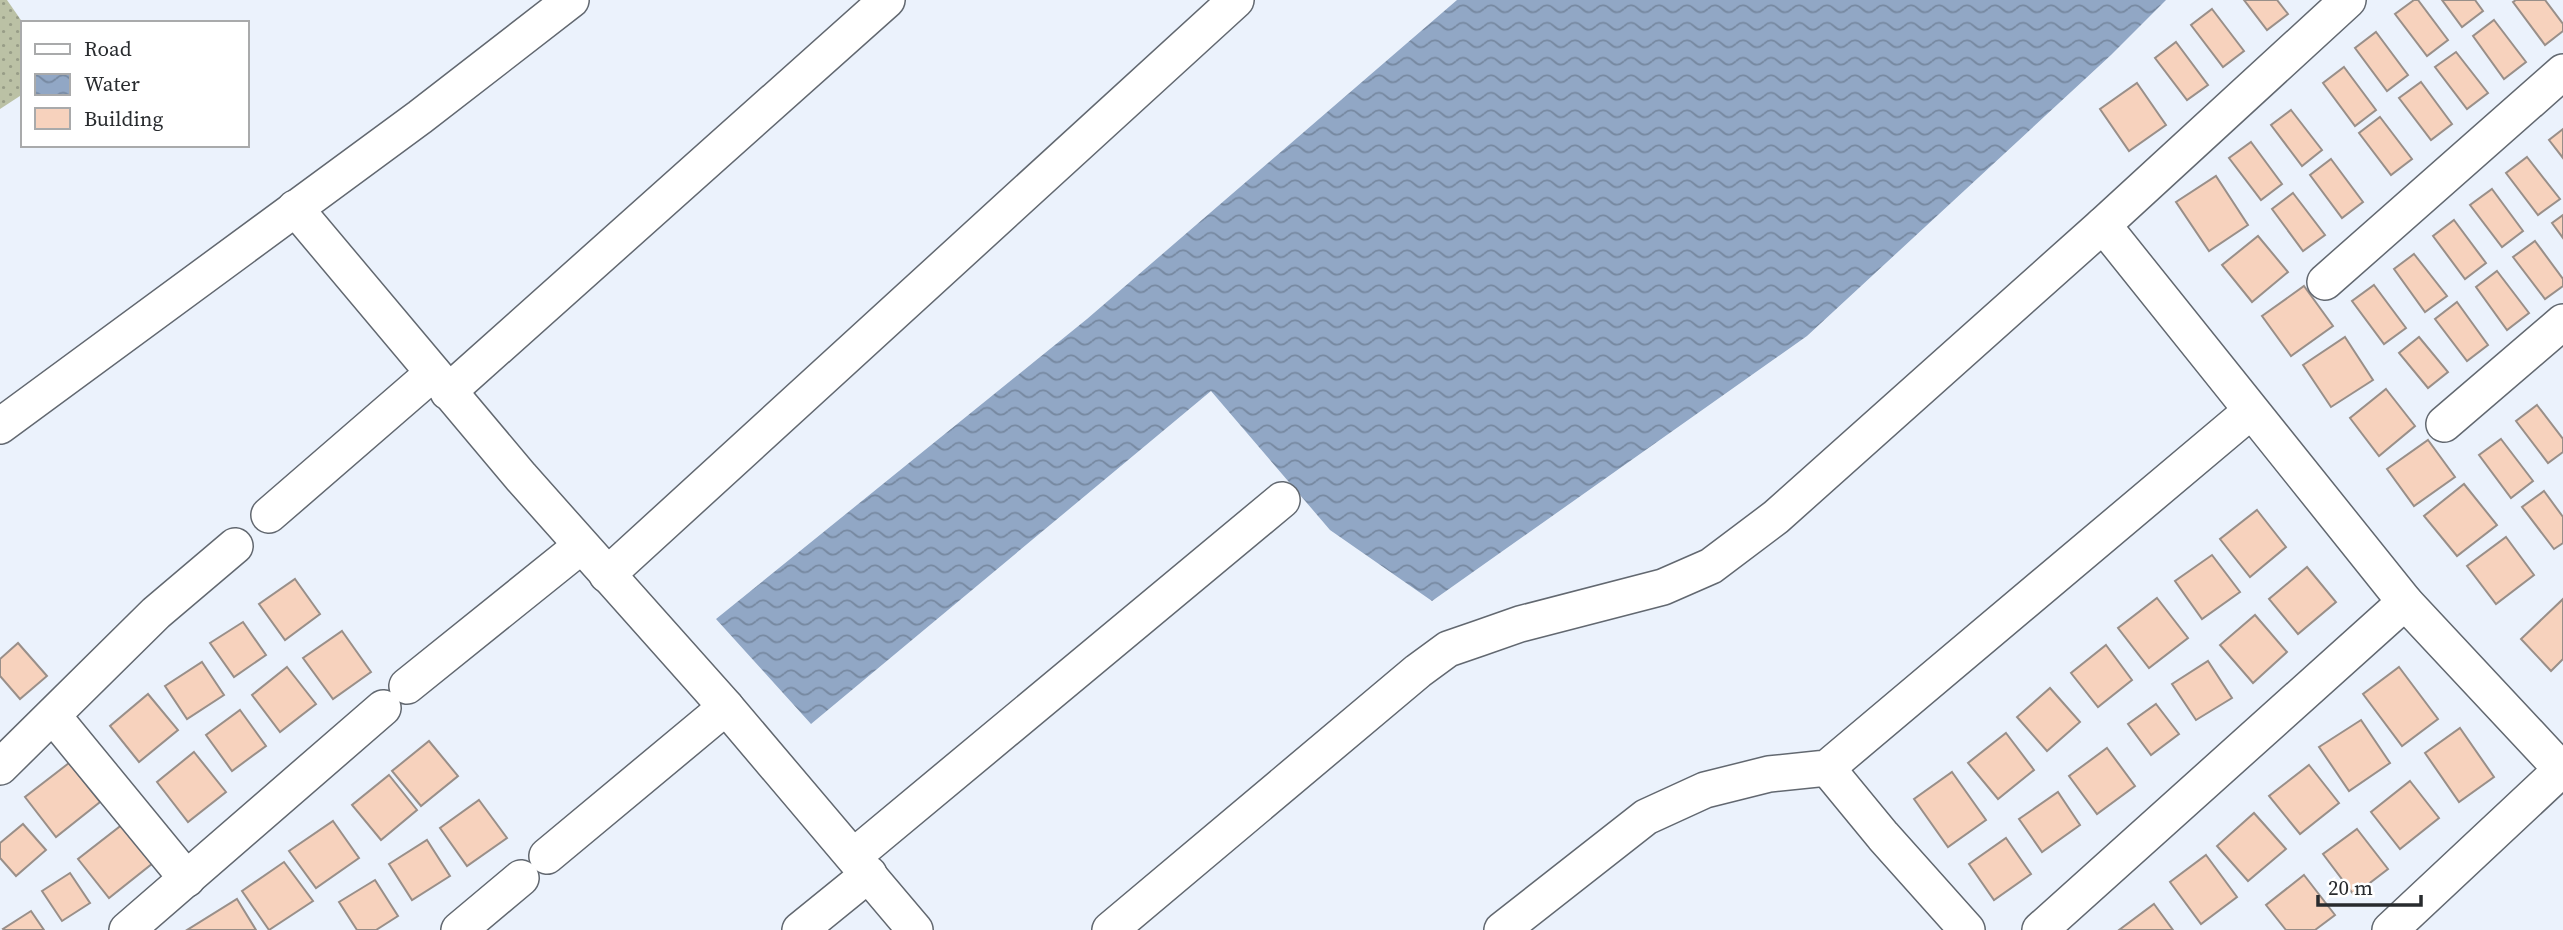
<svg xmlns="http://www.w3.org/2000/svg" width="2563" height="930" viewBox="0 0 2563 930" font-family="'Source Serif 4',serif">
	<defs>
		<pattern id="park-dots" width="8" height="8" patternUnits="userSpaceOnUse" patternTransform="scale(1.75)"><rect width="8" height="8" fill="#bbc1a5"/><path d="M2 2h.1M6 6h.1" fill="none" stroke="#989d87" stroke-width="1.8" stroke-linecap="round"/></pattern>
		<pattern id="water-waves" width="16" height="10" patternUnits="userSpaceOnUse" patternTransform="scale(1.75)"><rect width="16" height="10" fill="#91a7c5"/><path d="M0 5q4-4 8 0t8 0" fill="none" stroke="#7688a0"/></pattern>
	</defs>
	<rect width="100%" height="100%" fill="#ebf2fc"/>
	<polygon fill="url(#park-dots)" points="0,0 7,0 23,23 23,94 0,109"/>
	<polygon fill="url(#water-waves)" points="1457,0 2166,0 2111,55 1807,336 1432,601 1330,530 1211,391 811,724 716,619 1087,319"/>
	<g fill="#f7d2bd" stroke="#998f89" stroke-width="2">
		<polygon points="2244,0 2277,0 2288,14 2267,30"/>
		<polygon points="2414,0 2418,0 2448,40 2427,56 2395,14"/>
		<polygon points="2442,0 2475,0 2483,11 2462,27"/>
		<polygon points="2516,0 2545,0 2563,24 2563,31 2545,45 2513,2"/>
		<polygon points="2212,9 2244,51 2223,67 2191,25"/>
		<polygon points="2494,20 2526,62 2504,79 2473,36"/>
		<polygon points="2376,32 2408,75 2387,91 2355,48"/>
		<polygon points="2176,42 2208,85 2187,100 2155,58"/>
		<polygon points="2456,52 2488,93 2467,109 2435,67"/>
		<polygon points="2344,67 2376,110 2355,126 2323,83"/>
		<polygon points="2421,82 2452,124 2431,140 2399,98"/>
		<polygon points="2137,83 2166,125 2129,151 2100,109"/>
		<polygon points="2291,110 2322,150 2302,166 2271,125"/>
		<polygon points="2380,117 2412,159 2391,175 2359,133"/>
		<polygon points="2563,129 2563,158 2549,140"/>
		<polygon points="2251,142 2282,184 2261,200 2229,158"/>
		<polygon points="2527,157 2560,199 2538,215 2506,173"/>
		<polygon points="2331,159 2363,202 2342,218 2310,175"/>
		<polygon points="2216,176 2248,225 2209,251 2176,202"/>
		<polygon points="2492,189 2523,231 2502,247 2470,205"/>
		<polygon points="2293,193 2325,235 2303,251 2272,209"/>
		<polygon points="2563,215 2563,238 2552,223"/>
		<polygon points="2454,220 2486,263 2465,279 2433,236"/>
		<polygon points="2258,236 2288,272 2252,302 2222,265"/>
		<polygon points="2535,241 2563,279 2563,286 2545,299 2513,257"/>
		<polygon points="2414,254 2447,296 2425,312 2394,269"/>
		<polygon points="2497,271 2529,313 2507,330 2476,287"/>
		<polygon points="2374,285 2406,328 2384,344 2352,301"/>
		<polygon points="2304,286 2333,326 2291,356 2262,316"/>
		<polygon points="2457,302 2488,345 2467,361 2435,319"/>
		<polygon points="2345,337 2373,380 2331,407 2303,365"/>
		<polygon points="2419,337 2448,372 2428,388 2399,353"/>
		<polygon points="2386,389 2415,426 2379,456 2350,418"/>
		<polygon points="2537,405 2563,439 2563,452 2548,463 2516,421"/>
		<polygon points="2501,439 2533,481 2511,498 2479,455"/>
		<polygon points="2428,440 2455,477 2414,506 2387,469"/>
		<polygon points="2464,484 2497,525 2457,556 2424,516"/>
		<polygon points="2544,491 2563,517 2563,543 2554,549 2522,507"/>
		<polygon points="2257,510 2286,547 2250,577 2220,539"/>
		<polygon points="2506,537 2534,575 2496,604 2467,566"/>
		<polygon points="2212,555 2240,592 2202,619 2175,581"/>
		<polygon points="2307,567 2336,602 2298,634 2269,599"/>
		<polygon points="295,579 320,614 285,640 259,604"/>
		<polygon points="2157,598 2188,638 2149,668 2118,628"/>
		<polygon points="2563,599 2563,659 2551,671 2521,639"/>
		<polygon points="2255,615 2287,652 2253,683 2220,645"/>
		<polygon points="243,622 266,655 234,677 210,643"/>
		<polygon points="342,631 371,672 333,699 303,658"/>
		<polygon points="18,643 47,676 20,699 0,676 0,659"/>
		<polygon points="2106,645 2132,680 2098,707 2071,673"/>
		<polygon points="2208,661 2232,698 2196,720 2172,684"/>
		<polygon points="202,662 224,695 187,719 165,686"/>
		<polygon points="287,667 316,704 280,732 252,695"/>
		<polygon points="2399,667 2438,719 2402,746 2363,694"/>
		<polygon points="2050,688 2080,722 2047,751 2017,717"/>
		<polygon points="148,694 178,730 139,762 110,726"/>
		<polygon points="2156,704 2179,734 2151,755 2128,724"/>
		<polygon points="240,710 266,746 232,771 206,735"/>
		<polygon points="2361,720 2390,763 2349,791 2319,747"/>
		<polygon points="2460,728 2494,777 2459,802 2425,753"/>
		<polygon points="2006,733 2034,770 1998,799 1968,763"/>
		<polygon points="429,741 458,776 421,806 392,771"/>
		<polygon points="2107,748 2135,786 2097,814 2069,776"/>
		<polygon points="194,752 226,792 188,822 157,782"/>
		<polygon points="69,763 100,802 56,837 25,797"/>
		<polygon points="2309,765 2339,803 2300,834 2269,796"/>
		<polygon points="1952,772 1986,820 1948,847 1914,799"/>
		<polygon points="389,775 417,810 381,840 352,805"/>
		<polygon points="2410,781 2439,818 2400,849 2371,812"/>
		<polygon points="2058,792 2080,825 2042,852 2019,819"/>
		<polygon points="479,800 507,838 467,866 440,828"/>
		<polygon points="2254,813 2286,849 2248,881 2217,846"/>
		<polygon points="333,821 359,858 316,888 289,851"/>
		<polygon points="23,824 46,850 16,876 0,858 0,843"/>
		<polygon points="123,824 153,863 109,898 78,859"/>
		<polygon points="2357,829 2388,869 2354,895 2323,854"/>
		<polygon points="2006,838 2031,874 1994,900 1969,864"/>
		<polygon points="427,840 450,876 412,900 389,864"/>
		<polygon points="2206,855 2237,897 2201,924 2170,882"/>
		<polygon points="284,862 313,901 269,930 242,891"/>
		<polygon points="70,873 90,903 62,921 42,891"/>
		<polygon points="2304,875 2335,915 2315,930 2286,930 2266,905"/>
		<polygon points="375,880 398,916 376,930 357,930 339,902"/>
		<polygon points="237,899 256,930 187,930"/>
		<polygon points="2154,904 2173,930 2119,930"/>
		<polygon points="31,911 44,930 4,930 3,929"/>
	</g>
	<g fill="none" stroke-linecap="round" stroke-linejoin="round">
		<g stroke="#626870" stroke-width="38">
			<g id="minor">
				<polyline points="295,208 521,477 726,707 915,930"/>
				<polyline points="2103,225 2405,602 2563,771"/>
				<polyline points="2325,282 2563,72"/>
				<polyline points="448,392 887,0"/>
				<polyline points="2444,424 2563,322"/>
				<polyline points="0,426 420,117 571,0"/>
				<polyline points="269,515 433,373"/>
				<polyline points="607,575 1236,0"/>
				<polyline points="407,686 581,546"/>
				<polyline points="54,717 187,879"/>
				<polyline points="0,767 156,613 235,546"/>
				<polyline points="1827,768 1883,836 1967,930"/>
				<polyline points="547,856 726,707"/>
				<polyline points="854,856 1282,500"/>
				<polyline points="127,930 383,708"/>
				<polyline points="459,930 521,878"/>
				<polyline points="800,930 869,874"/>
				<polyline points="1110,930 1418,671 1448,649 1480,638 1520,624 1663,587 1711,566 1776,517 2103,225 2348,0"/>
				<polyline points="1502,930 1646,817 1705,790 1769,774 1827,768 2251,411"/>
				<polyline points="2040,930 2405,602"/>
				<polyline points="2390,930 2561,770"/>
			</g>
		</g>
		<use href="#minor" stroke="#fff" stroke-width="35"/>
	</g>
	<rect x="21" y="21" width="228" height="126" fill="#ffffff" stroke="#a9aaab" stroke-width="2"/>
	<rect x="35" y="44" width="35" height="10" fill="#ffffff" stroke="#a9aaab" stroke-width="2"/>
	<text x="84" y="56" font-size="21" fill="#282b2e">Road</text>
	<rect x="35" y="74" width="35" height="21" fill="url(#water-waves)" stroke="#a9aaab" stroke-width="2"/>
	<text x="84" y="91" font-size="21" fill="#282b2e">Water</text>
	<rect x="35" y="108" width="35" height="21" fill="#f7d2bd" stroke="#a9aaab" stroke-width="2"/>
	<text x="84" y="126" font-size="21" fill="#282b2e">Building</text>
	<path d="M2318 895v10h103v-10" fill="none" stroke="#282b2e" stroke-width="3.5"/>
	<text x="2328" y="895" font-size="21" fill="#282b2e" stroke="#ffffff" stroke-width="5" paint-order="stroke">20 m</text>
</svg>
